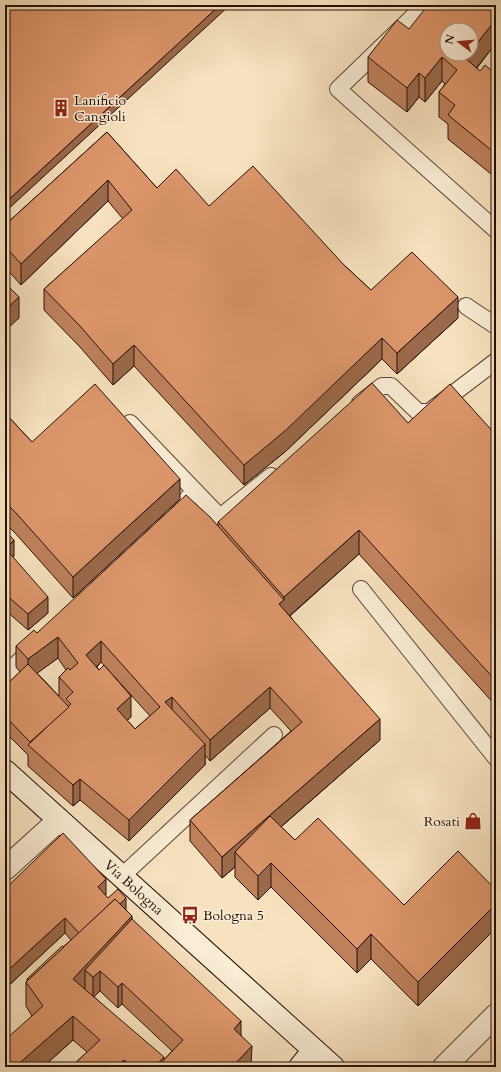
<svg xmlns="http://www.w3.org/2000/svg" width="501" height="1072" viewBox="0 0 501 1072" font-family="Cardo,serif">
	<rect width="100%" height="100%" fill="#f7e2bf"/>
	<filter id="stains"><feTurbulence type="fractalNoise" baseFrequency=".005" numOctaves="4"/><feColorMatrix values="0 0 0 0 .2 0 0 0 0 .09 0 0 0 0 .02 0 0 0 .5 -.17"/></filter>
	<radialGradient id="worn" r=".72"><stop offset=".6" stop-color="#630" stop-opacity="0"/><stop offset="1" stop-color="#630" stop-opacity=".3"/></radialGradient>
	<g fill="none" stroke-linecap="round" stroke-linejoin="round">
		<g stroke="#5a4435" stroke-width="18">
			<g id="lane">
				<polyline points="425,5 338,89 496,230"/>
				<polyline points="466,306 496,326"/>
				<polyline points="360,403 382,386 391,386 418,412 429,412 496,361"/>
				<polyline points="130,423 195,491"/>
				<polyline points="173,513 195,491 220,517 271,476"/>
				<polyline points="361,589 496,758"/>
				<polyline points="5,675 31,650"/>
				<polyline points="122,876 274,735"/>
			</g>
		</g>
		<g stroke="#5a4435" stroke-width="24">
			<g id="street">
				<polyline points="5,869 59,820"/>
				<polyline points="444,1067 496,1015"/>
			</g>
		</g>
		<g stroke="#261007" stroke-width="24">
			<g id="secondary">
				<polyline points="5,771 333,1067"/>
				<polyline points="300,1067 314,1050"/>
			</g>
		</g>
		<use href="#lane" stroke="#faecd5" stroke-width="16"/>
		<use href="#street" stroke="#faecd5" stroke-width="22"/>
		<use href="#secondary" stroke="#faecd5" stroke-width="22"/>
	</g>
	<g fill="#be815c" stroke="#261007" fill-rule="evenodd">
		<polygon points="409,29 496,43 477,68 480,71 496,74 496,178 448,139 448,124 439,117 439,92 445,84 442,81 425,102 419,97 407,112 368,82 368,57"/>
		<polygon points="107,132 157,188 209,206 344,265 371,290 458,318 397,374 382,359 286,451 244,485 134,366 113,385 80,347 44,310 44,289 123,219 108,201 21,285 5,267 5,225"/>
		<polygon points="5,413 32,442 180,499 73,598 16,534 5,523"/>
		<path d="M408,423L496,435V706L359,554L290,616L380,740L281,827L295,840L404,905L458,851L418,1006L371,959L357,973L271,887L258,900L235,877V867L222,878L190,841V820L291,731L270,708L210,761L205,755V765L129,841L80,800L73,806L28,766V755L5,732V686L20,672L16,667V646L218,526V522ZM58,658L66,670L59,677V696L37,673ZM101,662L150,716L135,729L127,720L131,717L97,667Z"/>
		<polygon points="5,531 14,556 12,557 48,613 28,630 5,610"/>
		<path d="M5,889L106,895L105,896L126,910L132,919L241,1035L252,1067H71L87,1052L73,1040L43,1067H5L32,1016L26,1006V982L27,981V979L71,940L65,933L5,989ZM100,991L118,1008L122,1004L172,1051L164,1060L94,997Z"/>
	</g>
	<g fill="#9b694b" stroke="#261007">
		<polygon points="220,5 230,5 5,212 5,203"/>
		<polygon points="496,19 496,43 465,82 465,58 468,54 471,54 471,51"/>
		<polygon points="442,57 442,81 425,102 425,78"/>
		<polygon points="419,73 419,97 407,112 407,88"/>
		<polygon points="108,180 108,201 21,285 21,264"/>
		<polygon points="19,297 19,318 5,331 5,310"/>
		<polygon points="458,297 458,318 397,374 397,353"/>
		<polygon points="382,338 382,359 286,451 244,485 244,465"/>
		<polygon points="134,345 134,366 113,385 113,364"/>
		<polygon points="180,479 180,499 73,598 73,577"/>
		<polygon points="359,530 359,554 279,625 279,604 284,600 284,597"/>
		<polygon points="14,540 14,556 6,565 6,549"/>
		<polygon points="48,597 48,613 28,630 28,614"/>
		<polygon points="58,637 58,658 28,680 28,659"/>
		<polygon points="101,641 101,662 86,676 86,655"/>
		<polygon points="270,687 270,708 210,761 210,740"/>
		<polygon points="131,696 131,717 117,730 117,709"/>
		<polygon points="172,697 172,717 165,702"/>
		<polygon points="380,719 380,740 243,860 235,852 235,867 222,878 222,857"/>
		<polygon points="205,744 205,765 129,841 129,820"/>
		<polygon points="80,779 80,800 73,806 73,785"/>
		<polygon points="271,863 271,887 258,900 258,876"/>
		<polygon points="106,879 106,895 98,903 98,887"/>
		<polygon points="126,898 126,914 83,937"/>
		<polygon points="496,904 496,928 418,1006 418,982"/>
		<polygon points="132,916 132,940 100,971 100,991 93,998 93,977 85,970 85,990 73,979"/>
		<polygon points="65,918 65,933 5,989 5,973"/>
		<polygon points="371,934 371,959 357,973 357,949"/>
		<polygon points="122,983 122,1004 118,1008 118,987"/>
		<polygon points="73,1016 73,1040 43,1067 15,1067"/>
		<polygon points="241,1021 241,1042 234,1029"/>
		<polygon points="252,1046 251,1067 232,1067"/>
		<polygon points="164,1057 164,1067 154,1067"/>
		<polygon points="124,1060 124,1067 116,1067"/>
	</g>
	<g fill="#dd966b" stroke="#261007" fill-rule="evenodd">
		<polygon points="5,5 220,5 5,203"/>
		<polygon points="428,5 496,5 496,19 471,51 471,30 447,30 447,54 468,54 465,58 480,71 485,65 496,74 496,154 448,115 455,105 439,92 457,70 442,57 425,78 419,73 407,88 368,57 397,20 409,29"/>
		<polygon points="107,132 157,188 176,169 209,206 253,166 344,265 371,290 412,252 458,297 397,353 382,338 286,430 244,465 134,345 113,364 80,326 44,289 132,210 108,180 21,264 5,246 5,225"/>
		<polygon points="5,283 19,297 5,310"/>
		<polygon points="372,383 408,423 450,384 496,435 496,681 359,530 284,597 218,522"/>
		<polygon points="95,384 180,479 73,577 16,513 5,502 5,413 32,442"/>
		<path d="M186,495L210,517L284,600L279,604L380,719L222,857L190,820L302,722L270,687L210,740L172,697L165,702L205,744L129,820L80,779L73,785L28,745L71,704L66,699L73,692L59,677L68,668L70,670L78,663L58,637L28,659L16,646L34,630L37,633ZM101,641L160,707L135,729L117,709L131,696L104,665L99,670L86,655Z"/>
		<polygon points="5,531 14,540 6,549 48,597 28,614 5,594"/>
		<polygon points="28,664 69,707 30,742 5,716 5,686"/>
		<polygon points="270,816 295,840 318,818 404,905 458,851 496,890 496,904 418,982 371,934 357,949 271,863 258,876 235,852"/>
		<polygon points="63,833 106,879 98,887 108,898 118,889 126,898 120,904 115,899 79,933 65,918 5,973 5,889"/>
		<polygon points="115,899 132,916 73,979 164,1057 154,1067 133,1067 124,1060 116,1067 71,1067 100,1040 73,1016 15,1067 5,1067 5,1040 43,1006 26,982"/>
		<polygon points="132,919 241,1021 234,1029 252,1046 232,1067 157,1067 183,1040 122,983 118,987 100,971 93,977 85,970"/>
		<polygon points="62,946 64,947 28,980 27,979"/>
		<polygon points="496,1059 496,1067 489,1067"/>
	</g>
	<defs>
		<g id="building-bare" transform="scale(1.38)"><path d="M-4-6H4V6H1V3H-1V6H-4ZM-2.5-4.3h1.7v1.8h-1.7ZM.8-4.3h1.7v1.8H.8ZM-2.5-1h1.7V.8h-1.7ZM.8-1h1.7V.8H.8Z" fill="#8f2418" stroke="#faecd5" stroke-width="2.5" paint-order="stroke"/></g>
		<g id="shop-bare" transform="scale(1.38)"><path d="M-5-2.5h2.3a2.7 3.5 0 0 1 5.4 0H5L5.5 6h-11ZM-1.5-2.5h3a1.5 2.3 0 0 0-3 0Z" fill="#8f2418" stroke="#faecd5" stroke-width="2.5" paint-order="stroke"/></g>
		<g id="bus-bare" transform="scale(1.38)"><path d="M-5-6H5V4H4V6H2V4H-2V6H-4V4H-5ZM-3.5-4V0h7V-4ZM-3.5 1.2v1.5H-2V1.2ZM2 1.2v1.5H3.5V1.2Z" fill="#8f2418" stroke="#faecd5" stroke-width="2.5" paint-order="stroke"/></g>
	</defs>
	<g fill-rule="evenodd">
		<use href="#building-bare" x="61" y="108"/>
		<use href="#shop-bare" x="473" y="821"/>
		<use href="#bus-bare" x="190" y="915"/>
	</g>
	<g text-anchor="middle" stroke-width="3" stroke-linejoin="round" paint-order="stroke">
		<g font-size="14" fill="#261007" stroke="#faecd5" text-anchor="start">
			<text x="74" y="105">Lanificio<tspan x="74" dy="16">Cangioli</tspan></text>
			<text x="460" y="826" text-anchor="end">Rosati</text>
			<text x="203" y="920">Bologna 5</text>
		</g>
		<g font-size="14" fill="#261007" stroke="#faecd5">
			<text transform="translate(134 887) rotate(42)" y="5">Via Bologna</text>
		</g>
	</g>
	<rect width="501" height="1072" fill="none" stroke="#f7e2bf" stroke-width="20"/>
	<rect x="6" y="6" width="489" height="1060" fill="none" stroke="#261007" stroke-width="2"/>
	<rect x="10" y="10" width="481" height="1052" fill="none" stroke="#261007"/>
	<g transform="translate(459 42) rotate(286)"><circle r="19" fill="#faecd5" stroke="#a59483"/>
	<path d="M0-3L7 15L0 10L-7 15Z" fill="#8f2418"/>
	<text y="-6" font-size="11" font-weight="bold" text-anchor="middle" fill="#261007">N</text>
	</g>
	<rect width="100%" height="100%" filter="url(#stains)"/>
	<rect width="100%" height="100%" fill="url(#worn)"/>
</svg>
